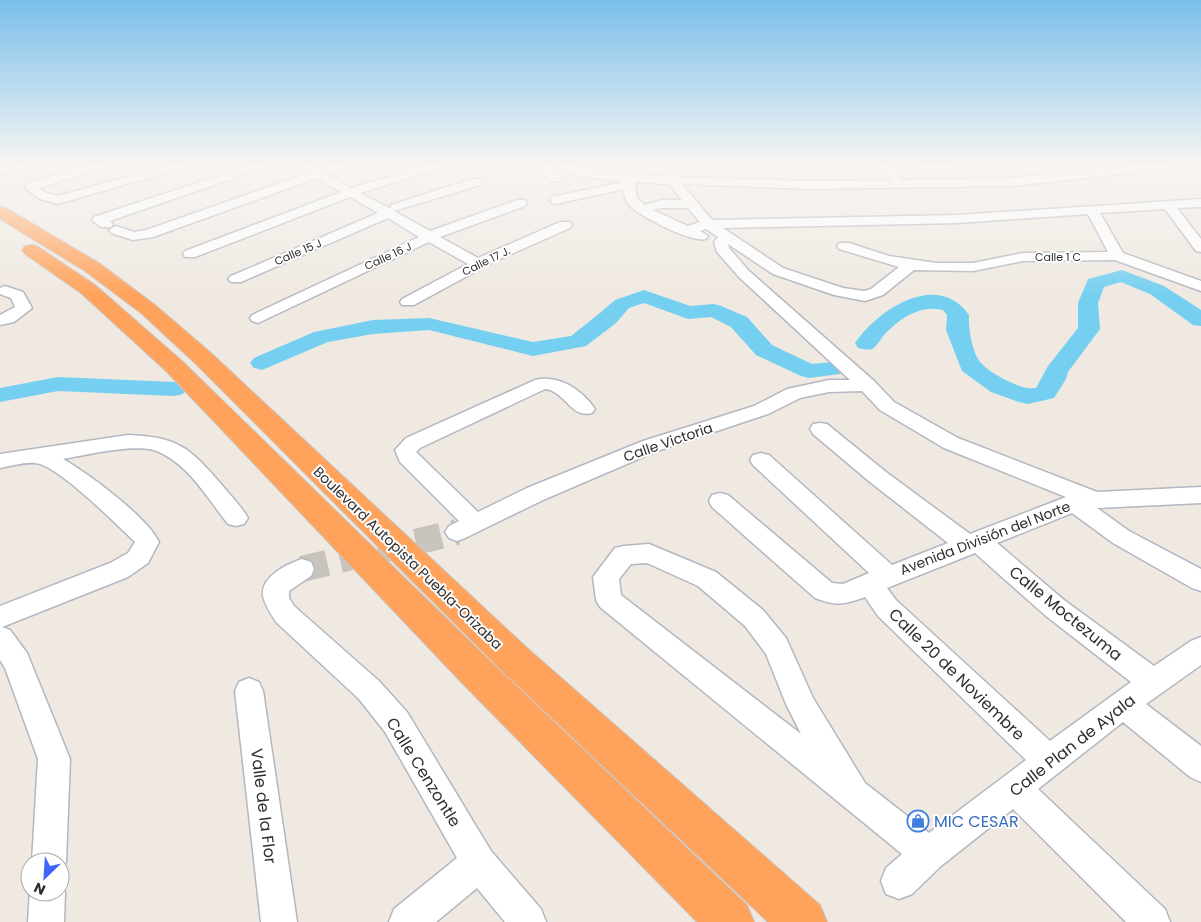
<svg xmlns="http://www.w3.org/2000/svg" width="1201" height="922" viewBox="0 0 1201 922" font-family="Poppins,sans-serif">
	<rect width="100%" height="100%" fill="#efe9e1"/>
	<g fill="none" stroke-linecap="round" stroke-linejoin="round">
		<g fill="#75cff0" fill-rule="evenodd">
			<path d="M1122,270L1164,286L1201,310V326L1193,325L1150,294L1121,282L1104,287L1098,303L1100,329L1068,372L1066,379L1054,398L1028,404L1019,402L991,392L962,371L946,330L947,315L943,310C920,304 899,319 884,335C881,339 877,345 874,348C869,351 863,349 858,348L855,343C878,309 938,270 969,315C968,328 972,353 981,363C991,374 1022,391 1036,388L1048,366L1078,328V303L1088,279Z"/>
			<polygon points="644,290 690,306 714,304 721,306 747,317 772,345 812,364 832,362 840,364 844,369 840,374 809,378 801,376 756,355 731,327 711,317 688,319 644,303 629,308 616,323 586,346 533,356 429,330 373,334 328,342 262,370 254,368 250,363 254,358 314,332 373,320 429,318 533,342 571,336 600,313 615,300"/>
			<polygon points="58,377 174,382 183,384 186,389 183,394 174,396 58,391 0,402 0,388"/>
		</g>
		<polyline stroke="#c8c4bd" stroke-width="26" stroke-dasharray="26 13" stroke-linecap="butt" points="302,569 457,532"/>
		<g stroke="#b4b7c1" stroke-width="3">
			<g id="minor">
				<polygon points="24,166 22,168 0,173 0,167"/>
				<polygon points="87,166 105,166 103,168 39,188 46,193 58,196 166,166 184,166 182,168 58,204 40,199 25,188 28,183"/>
				<polygon points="248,166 265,166 263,168 110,221 113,224 111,227 101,227 92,220 94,217"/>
				<polygon points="301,166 312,166 351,188 425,166 443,166 441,168 360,193 391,209 391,205 472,179 480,179 482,182 480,185 394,211 430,231 517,200 525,200 527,203 525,206 440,237 478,258 560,222 570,222 572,225 570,228 493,262 414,305 402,305 400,302 402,299 468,264 429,242 258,323 252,321 250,318 252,315 419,237 388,218 241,282 231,282 228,279 231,276 378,213 350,197 195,257 185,257 183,254 185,251 341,192 317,178 153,237 133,240 111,233 109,230 116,226 134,232 146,230 309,173 302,169"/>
				<polygon points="331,166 350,166 348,168 329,173 325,172 323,170 325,168"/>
				<path d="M540,166H553L550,169L563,179L561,181C552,184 543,176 537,169Z"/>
				<path d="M554,166H571L610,174L665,176L670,173L676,177L810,181L892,180L879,166H891L902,180L1011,178L1134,166H1173L1167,169L1011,186L810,189L682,184L712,220L957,215L1201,199V207L1177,208L1201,239V252L1196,251L1165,209L1100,213L1123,253L1201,281V291L1115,260L1023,261L973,271L914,270L883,295L865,301L834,295L773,274L728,244L729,248L749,271L874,381L894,402L958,438L1097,492L1201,487V503L1097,508L1129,531L1201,569V591L1192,588L1113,543L1072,513L997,543L1064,600L1154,666L1191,641L1201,637V665L1146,704L1201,746V782L1190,777L1123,722L1038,789L1165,909L1170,922H1126L1013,809L941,866L912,894L899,899L886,894L881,881L886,868L902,854L600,607L596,600L593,577L615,548L624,546L649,544L716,572L763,610L786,638L813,698L865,783L929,833L1026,760L878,616L865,597C843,605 837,606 815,598L712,507L709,501L712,495L720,493L728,495L832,583L843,584L869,573L753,465L750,460L753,455L761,453L769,455L892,565L948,543L870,482L813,434L810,429L813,424L820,423L827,424L886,472L970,534L1066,497L944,448L880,410L862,391L829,392L800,398L768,414L657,451L543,500L465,538L457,541L449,538L445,532L449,526L459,521L400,462L395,450L406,438L535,380C559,374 582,390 595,409L592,413C571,419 565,391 545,389L420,448L416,452L478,512L527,488L643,441L754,406L787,389L829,380H850L739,277L717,252L714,242L718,237L706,229L700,231L708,236L706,239C691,243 639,216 628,204C625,199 624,195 624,189L556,204L552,203L550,200L552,197L623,182L581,176L556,168ZM635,182L669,184L682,200H662L645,205L637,198ZM662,208H688L700,222L688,226L653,210ZM1088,214L1108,252L1023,253L973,263H936L889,256L849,243H839L837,246L839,249L899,267L871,289L864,291L843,288L783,268L723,228L957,223ZM975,553L1046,616L1131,682L1050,741L896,600L887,588ZM647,563L698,586L745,626L766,654L786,704L801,734L621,595L619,579L631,564Z"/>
				<path d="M922,166H955C948,172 932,171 923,169Z"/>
				<polygon points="5,286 23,292 32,308 14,322 0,325 0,315 15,307 11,298 0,294 0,288"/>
				<path d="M128,435C178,437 189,447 221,484C230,495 241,506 248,518L244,524L236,526L228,524C208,499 189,465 159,452C139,442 86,455 63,459C89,474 146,516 159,542L148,563L128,577L2,627L10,630L27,653L70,759L66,862L60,875V862H32L38,759L5,668L0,660V606L110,563L128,553L135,542C117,525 57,464 35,463C24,462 11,466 0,468V454Z"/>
				<path d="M302,559L311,562L314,569L311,576L289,591V598L294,606L379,681L407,712L491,851L541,909L546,922H505L477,888L436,922H389L394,909L457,858L385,732L359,699L276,622C271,614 265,605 263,596C260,577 287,564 302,559Z"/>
				<polygon points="249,678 259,682 263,691 297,922 261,922 235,691 239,682"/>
				<polygon points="60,880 65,892 64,922 28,922 30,890 30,892 60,892"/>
			</g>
		</g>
		<g stroke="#c9c9c9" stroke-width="2">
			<g id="highway">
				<polygon points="0,207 6,208 99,263 155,305 211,353 526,647 820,905 827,922 768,922 500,669 195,363 141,313 85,271 0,219"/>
				<polygon points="31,245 37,246 95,285 182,361 489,660 747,905 754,922 697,922 463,684 166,371 81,293 25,254 22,250 25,246"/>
			</g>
		</g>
		<use href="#minor" fill="#fff" fill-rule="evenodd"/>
		<use href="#highway" fill="#ffa35c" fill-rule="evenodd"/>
	</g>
	<linearGradient id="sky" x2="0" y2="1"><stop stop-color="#7abfeb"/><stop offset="0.56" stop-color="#f8f5f2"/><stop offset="1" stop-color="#f8f5f2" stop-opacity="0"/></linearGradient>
	<rect width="1201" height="295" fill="url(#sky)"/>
	<defs>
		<g id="shop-ring" transform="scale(1.125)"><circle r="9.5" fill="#fff" stroke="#3f7fe0" stroke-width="1.5"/><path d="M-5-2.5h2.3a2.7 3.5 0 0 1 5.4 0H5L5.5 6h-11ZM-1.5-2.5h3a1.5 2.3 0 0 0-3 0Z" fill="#3f7fe0"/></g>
	</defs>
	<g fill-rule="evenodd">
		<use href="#shop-ring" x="918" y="821"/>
	</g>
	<g text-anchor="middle" stroke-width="4" stroke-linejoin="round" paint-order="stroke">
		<g font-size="11" fill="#2e2e2e" stroke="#fff">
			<text transform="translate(298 252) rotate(-23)" y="4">Calle 15 J</text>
			<text transform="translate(388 256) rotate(-25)" y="4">Calle 16 J</text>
			<text x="1058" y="261">Calle 1 C</text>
			<text transform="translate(486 261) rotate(-26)" y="4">Calle 17 J.</text>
		</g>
		<g font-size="14" fill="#2e2e2e" stroke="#fff">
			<text transform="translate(668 442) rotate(-19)" y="5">Calle Victoria</text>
			<text transform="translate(985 538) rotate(-21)" y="5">Avenida División del Norte</text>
			<text transform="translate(408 558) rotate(44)" y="5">Boulevard Autopista Puebla-Orizaba</text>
		</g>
		<g font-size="16" fill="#2e2e2e" stroke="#fff">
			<text transform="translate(1066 613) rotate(39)" y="6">Calle Moctezuma</text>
			<text transform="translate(957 674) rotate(44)" y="6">Calle 20 de Noviembre</text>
			<text transform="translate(1072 745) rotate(-38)" y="6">Calle Plan de Ayala</text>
			<text transform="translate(424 772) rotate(58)" y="6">Calle Cenzontle</text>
			<text transform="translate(264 806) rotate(83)" y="6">Valle de la Flor</text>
		</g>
		<g font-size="16" fill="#366cbe" stroke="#fff" text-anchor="start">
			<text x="934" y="827">MIC CESAR</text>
		</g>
	</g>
	<g transform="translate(45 877) rotate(205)"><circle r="24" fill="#ffffff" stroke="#ababab"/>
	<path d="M0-4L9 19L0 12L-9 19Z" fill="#4264fb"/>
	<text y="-8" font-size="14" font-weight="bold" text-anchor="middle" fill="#2e2e2e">N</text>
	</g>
</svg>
